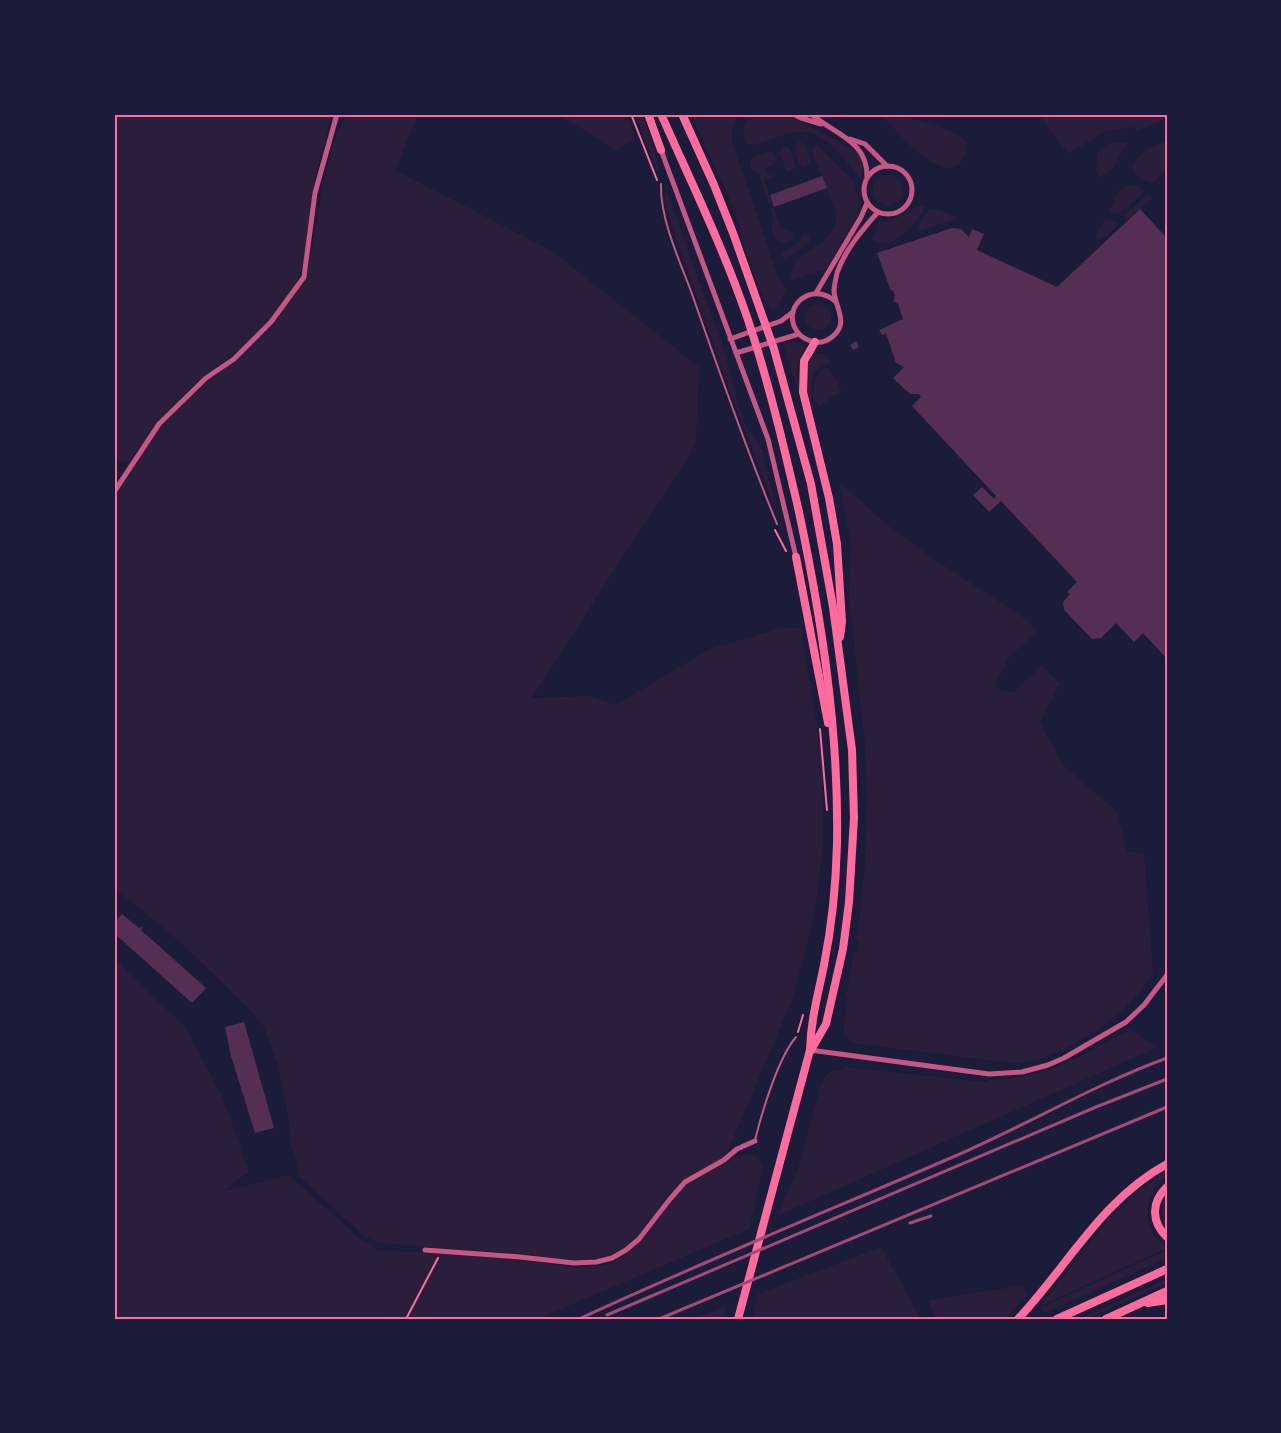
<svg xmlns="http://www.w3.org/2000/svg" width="1281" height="1433" viewBox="0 0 1281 1433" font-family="'Asap Condensed',sans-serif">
	<rect width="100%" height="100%" fill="#1b1b3a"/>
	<g fill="#2a1e3b">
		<path d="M114,114H333C324,143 315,173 311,202C307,227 309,256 298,279C286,306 256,337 233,355C224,362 213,368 204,376C174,401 151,431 129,462H122L114,456Z"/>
		<path d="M347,114H418L395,170L552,251L699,367L696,441L688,459L652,511L532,698L590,696L616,705L709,649L785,627L801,629L822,757L823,844L815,913L793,998L727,1153C715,1166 695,1170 681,1182C660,1200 650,1227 628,1244C617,1253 603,1258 590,1259C567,1261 544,1256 522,1254C475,1251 428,1247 381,1243L365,1237L300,1177L291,1144L288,1116L278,1066L264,1027L249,1009L183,945L153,919L114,888V497L121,485L132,475V468L156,433L183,403L235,360L271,326L306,278L326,171L334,141Z"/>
		<polygon points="558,114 626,114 635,139 615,150"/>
		<polygon points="635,114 642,114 658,162 658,174"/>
		<polygon points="691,114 737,114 732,129 732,142 779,279 786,289 782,300 775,309 770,309 767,300 764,301 749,262 733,207"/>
		<path d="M759,114L790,116L856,151C864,160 865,167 861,179C845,162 825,128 799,132C783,134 768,141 753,145L746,144C739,131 746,119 759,114Z"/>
		<path d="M884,114C901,115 956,128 966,142C966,150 966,158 959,164C938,182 898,132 884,118Z"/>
		<polygon points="1038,114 1167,114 1167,118 1138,131 1133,127 1104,132 1068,154"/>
		<path d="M800,141L805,146L811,163L802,167C797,160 791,147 800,141Z"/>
		<polygon points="1120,142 1127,143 1112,170 1099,178 1096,171 1097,154 1109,143"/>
		<path d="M1163,142H1167V169L1151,184L1137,175L1131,167C1140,153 1147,148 1163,142Z"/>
		<path d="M817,144L854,182L860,203L858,214L826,270L807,274L793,281C779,253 842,247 836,213L813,155V147Z"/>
		<polygon points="783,146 789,147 796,168 787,172 779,152"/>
		<polygon points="768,151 773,152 777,163 764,169 766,174 769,176 781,173 764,181 773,205 769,206 759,175 753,171 750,166 752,157"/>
		<circle cx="888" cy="190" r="15"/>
		<polygon points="1129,185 1136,186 1144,191 1118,215 1109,212 1118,191"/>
		<polygon points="664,192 668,195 727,358 737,400 746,426 762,451 777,513 723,373 666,208"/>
		<polygon points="1148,194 1152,198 1126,221 1124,215"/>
		<path d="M926,205C918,221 892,256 872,239L878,229L875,226C882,220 890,220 898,217C909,212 913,205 926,205Z"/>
		<path d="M773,207L781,227L794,234L792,239C782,247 772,241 772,228C772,224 774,221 774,218C773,214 771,211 770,208Z"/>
		<polygon points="930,209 937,209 958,218 919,231 917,227"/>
		<path d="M1105,218L1119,223C1112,230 1105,241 1095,238Z"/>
		<polygon points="803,235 809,236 810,242 784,261 781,252 796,245"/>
		<circle cx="818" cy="317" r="13"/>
		<path d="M793,341L806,347C795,359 797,382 800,397L783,343Z"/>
		<path d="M818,353L823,354L831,362C803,372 813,392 813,413C806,401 800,357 818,353Z"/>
		<path d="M824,367L828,368L842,391L830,398L819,407C810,395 814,377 824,367Z"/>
		<path d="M839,482L889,526L928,555L1027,620L1038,632L1010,656L995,685L1002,691L1013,692L1042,666L1060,684L1040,722L1063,765L1116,811L1127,851L1144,854L1153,972C1132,1013 1058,1064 1012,1063L852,1043L843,1033L848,997L846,996L854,952L858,953L860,941L857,940L865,864L867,798L865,746L849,597L851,542Z"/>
		<path d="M114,958L184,1026L222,1096L249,1172L221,1192L289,1175L361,1240L370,1243L376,1250C428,1253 480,1256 531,1261C556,1264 584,1272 608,1264C644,1250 657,1216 681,1190C692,1178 709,1172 724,1164C736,1158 741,1150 756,1156L763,1167L749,1229L538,1319H114Z"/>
		<path d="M1130,1030L1158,1047L779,1215L785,1196L798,1169L821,1084C825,1076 831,1068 841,1070L846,1067L974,1081L989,1082V1080C1044,1080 1084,1054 1130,1030Z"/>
		<path d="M1167,1171V1176C1142,1194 1140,1228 1166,1246L1165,1249L1040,1306L1112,1215L1143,1187Z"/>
		<path d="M1167,1194V1229C1159,1217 1159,1206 1167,1194Z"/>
		<polygon points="881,1247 921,1319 755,1319 754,1311 758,1294"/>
		<polygon points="1167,1250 1167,1258 1045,1313 1040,1308"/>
		<polygon points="1167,1279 1167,1283 1087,1319 1080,1319"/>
		<polygon points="1020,1286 1025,1289 1027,1295 1005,1319 936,1319 930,1307 929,1300"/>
		<polygon points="727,1306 723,1319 693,1319"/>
	</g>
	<g fill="#542f53">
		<polygon points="822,176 827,188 774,207 770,195"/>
		<polygon points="1140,209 1167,238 1167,659 1143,633 1134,642 1116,623 1101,638 1092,639 1064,610 1063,602 1070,594 1067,592 1077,582 1001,501 989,512 973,495 982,487 994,499 996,496 912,406 921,397 919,394 910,394 893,378 904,367 896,363 886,333 882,335 879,330 903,319 898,304 893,301 895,296 893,290 891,291 877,253 952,228 961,229 969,237 972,229 984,234 977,250 1057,287"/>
		<polygon points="856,341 859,347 853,350 850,345"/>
		<polygon points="122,914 139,928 143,926 141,930 206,988 192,1003 114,933 114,923"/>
		<polygon points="244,1022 274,1128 255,1133 231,1056 225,1027"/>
	</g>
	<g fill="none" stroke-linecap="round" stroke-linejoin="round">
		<g stroke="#ff6b9d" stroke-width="2">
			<polyline points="631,114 657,180"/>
			<polyline points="775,530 786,551"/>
			<polyline points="820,729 827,810"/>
			<polyline points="798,1032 803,1015"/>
			<polyline points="406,1319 438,1258"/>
		</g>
		<g stroke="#c65784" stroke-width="2">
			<path d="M661,184C660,220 680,261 692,294C719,371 746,449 777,524"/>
			<path d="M755,1140C762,1112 778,1058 796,1037"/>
		</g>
		<g stroke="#c65784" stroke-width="5">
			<polyline points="793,114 801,118 821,124"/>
			<path d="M811,114C834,134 868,141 867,177"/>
			<polyline points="850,139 865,144 887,166"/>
			<polyline points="661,150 768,439 796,557"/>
			<circle cx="888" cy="190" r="24"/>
			<polyline points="816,293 861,217 867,203"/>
			<path d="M836,302C811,279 778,309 799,334C803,338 809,341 815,342C821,343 827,341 832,337C850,323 835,308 834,291C834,286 836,278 837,273C845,250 862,230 878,212"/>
			<polyline points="730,339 781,321 793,312"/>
			<polyline points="736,353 799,334"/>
			<polyline points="114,492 159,424 206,378 234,359 271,322 304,277 315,193 337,114"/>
			<polyline points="810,1050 989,1074 1022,1072 1048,1065 1064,1058 1126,1022 1144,1005 1167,975"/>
			<polyline points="425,1250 520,1257 574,1263 596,1262 612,1258 626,1250 639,1239 670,1199 685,1182 724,1160 737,1149 755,1141"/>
		</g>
		<g stroke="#ff6b9d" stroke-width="8">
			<path d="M1167,1187C1151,1202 1151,1222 1167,1237"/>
			<polyline points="1148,1303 1167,1300"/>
			<path d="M1018,1319C1067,1267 1102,1199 1167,1164"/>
			<polyline points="1057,1319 1167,1269"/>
			<polyline points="1106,1319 1167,1291"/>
		</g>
		<g stroke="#ff6b9d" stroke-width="8">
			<polyline points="648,114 661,150"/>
			<path d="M661,114C691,182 724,249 748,320C769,383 784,447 799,512C822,621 839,732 837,844C836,884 832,925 824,965C818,995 811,1018 810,1050L738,1319"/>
			<polyline points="682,114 714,185 733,233 774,349 811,484 833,607 852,750 854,818 849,902 843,949 826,1024 811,1050"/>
			<polyline points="815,342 804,361 803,392 829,498 837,544 842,622 840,637"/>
			<polyline points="796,557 828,723"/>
		</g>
		<g stroke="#a44b75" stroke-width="3">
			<polyline points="910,1223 931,1216"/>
			<polyline points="607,1315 1096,1107 1167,1079"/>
			<path d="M579,1319C702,1262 828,1211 953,1157C1025,1126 1093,1085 1167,1058"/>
			<polyline points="659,1319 1167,1107"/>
		</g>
	</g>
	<rect width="1281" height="1433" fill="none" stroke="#1b1b3a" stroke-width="231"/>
	<rect x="116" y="116" width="1050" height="1202" fill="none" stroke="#ff6b9d" stroke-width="2"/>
</svg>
